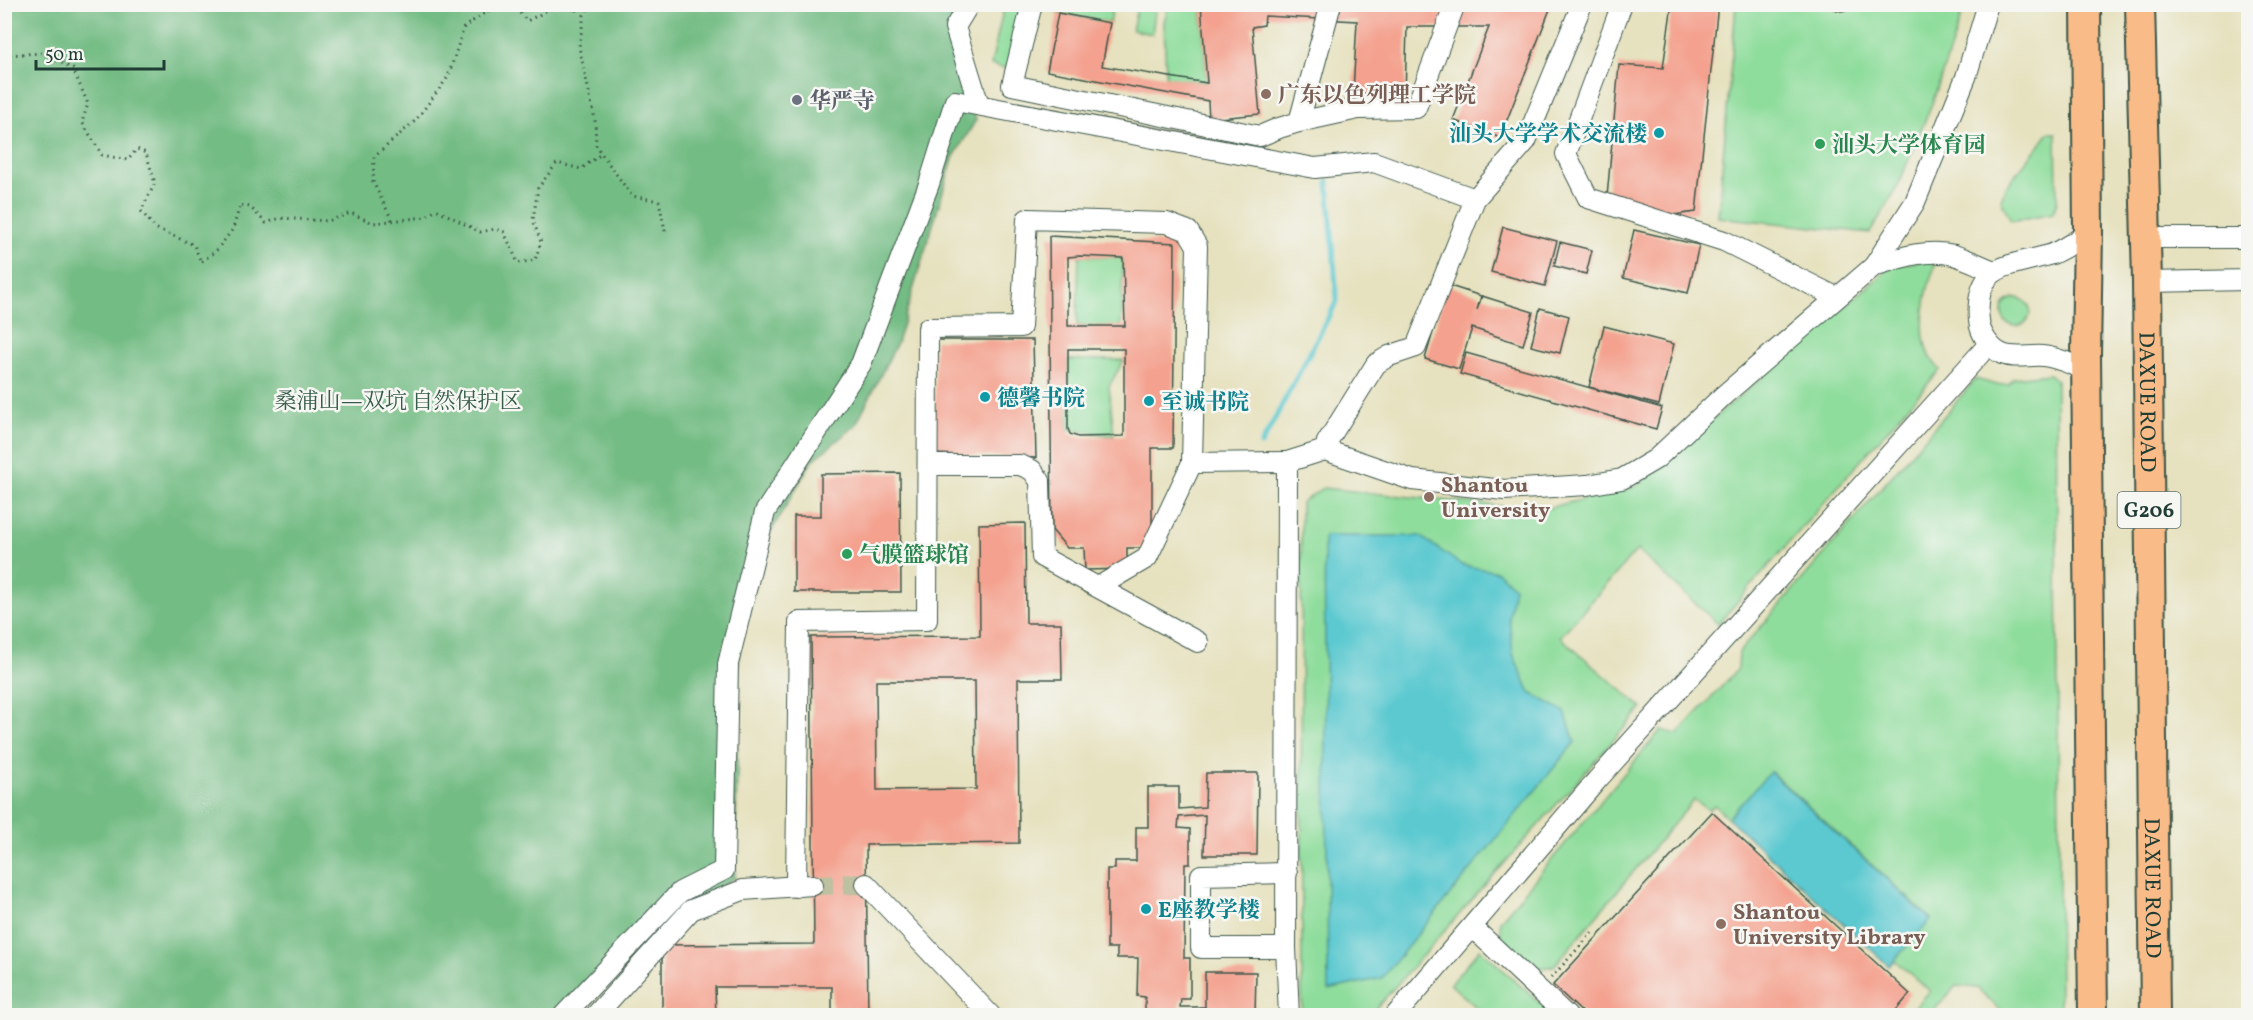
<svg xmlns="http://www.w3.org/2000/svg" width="2253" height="1020" viewBox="0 0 2253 1020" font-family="Vollkorn,'Noto Serif SC',serif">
	<rect width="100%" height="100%" fill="#f6f6f2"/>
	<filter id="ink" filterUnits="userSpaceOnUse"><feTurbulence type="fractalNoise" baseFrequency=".0167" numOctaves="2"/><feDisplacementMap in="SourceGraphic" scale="12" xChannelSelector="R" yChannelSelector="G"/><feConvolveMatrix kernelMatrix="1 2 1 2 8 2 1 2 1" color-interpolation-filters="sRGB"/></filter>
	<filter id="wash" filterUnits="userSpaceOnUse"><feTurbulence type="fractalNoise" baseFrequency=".008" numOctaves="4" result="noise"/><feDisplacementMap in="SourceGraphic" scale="24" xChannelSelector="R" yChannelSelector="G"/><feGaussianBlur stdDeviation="1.35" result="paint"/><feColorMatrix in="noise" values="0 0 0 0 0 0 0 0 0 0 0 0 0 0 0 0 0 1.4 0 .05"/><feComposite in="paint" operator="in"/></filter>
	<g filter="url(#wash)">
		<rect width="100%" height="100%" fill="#e6e1be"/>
		<g fill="#8fdd9c" stroke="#578d68" stroke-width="1.5">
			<polygon points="1074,4 1107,5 1112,11 1110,23 1058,13"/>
			<polygon points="1140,5 1156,5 1152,34 1132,30 1137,8"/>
			<polygon points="1169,5 1201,5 1207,83 1166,77 1164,21"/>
			<polygon points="1736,5 1965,5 1933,101 1898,186 1870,233 1718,217"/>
			<polygon points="1004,6 1029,12 1017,71 991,65"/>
			<polygon points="2049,133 2056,133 2057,202 2053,213 2011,221 2001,200 2005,188"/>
			<polygon points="1079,256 1123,258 1121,327 1077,325"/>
			<path d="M1928,260L1935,266C1926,288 1917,332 1929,354C1931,360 1936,365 1940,370L1718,624L1637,550L1560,637L1642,708L1370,1015H1302L1301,503L1323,488L1539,510L1634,487L1892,266Z"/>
			<circle cx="2016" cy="312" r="14"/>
			<polygon points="1068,360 1124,360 1109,386 1114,436 1068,429"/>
			<polygon points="2049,374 2056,380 2060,1015 2005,1015 1977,988 1956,986 1930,1015 1908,1015 1930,991 1894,960 1931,919 1771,772 1728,818 1714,805 1709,810 1694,800 1554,966 1536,969 1501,936 1500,921 1661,730 1678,734 1738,669 1739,652 1976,379 1997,385 2009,384 2013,378"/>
			<polygon points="1480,949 1553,1015 1485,1015 1450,984"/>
		</g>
		<polygon fill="#73bc84" stroke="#497c5c" stroke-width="1.5" points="5,5 951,5 964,80 976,120 953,158 897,343 855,426 812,461 770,533 739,645 735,878 678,910 579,1015 5,1016"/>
		<g fill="#5cc9d0" stroke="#3e8382" stroke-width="1.5">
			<polygon points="1324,536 1420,536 1462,565 1498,572 1514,587 1509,618 1513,654 1530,693 1565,712 1575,742 1382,978 1328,990"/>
			<polygon points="1770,772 1931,920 1889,966 1728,818"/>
		</g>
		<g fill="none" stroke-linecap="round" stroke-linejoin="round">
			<polyline stroke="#5cc9d0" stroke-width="5" points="1261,445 1337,301 1328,181"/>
		</g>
		<g id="blocks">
			<g fill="#f4a28f" fill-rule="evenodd">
				<polygon points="1201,4 1408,4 1408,7 1496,8 1498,4 1552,4 1500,138 1453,120 1489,27 1407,27 1405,96 1353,92 1357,21 1265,16 1264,25 1252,27 1260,114 1209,119 1208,101 1047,71 1058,13 1110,23 1102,66 1207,83"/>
				<polygon points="1672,4 1718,4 1696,212 1666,216 1607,197 1619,65 1663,68"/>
				<polygon points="1818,4 1875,4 1875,5 1841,11"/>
				<polygon points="1503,227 1557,241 1545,286 1491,272"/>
				<polygon points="1634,230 1699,245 1688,293 1623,278"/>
				<path d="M1049,236L1175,243L1173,448H1152V538L1143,548H1127V569L1085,570L1084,548H1067L1052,530ZM1079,256L1123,258L1125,326H1068V257ZM1068,349H1124V436L1078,437L1070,434L1068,429Z"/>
				<polygon points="1560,242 1592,250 1586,274 1554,266"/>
				<polygon points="1447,285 1481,296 1477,310 1482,296 1533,312 1523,345 1472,328 1459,369 1425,359"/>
				<polygon points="1540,308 1569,316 1560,353 1531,346"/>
				<polygon points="1604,326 1674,344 1659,405 1589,387"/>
				<polygon points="935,340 1033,340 1036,458 935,454"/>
				<polygon points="1466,353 1662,408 1656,429 1460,374"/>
				<polygon points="900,473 901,592 794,592 794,516 821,516 821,474"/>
				<path d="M1025,523L1026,623H1061L1062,679H1018L1019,843L866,845L868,1016H832V987H715L716,1016H662V945L814,944L811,637L980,636L979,524ZM876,681H975L976,789L877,790Z"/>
				<polygon points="1206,773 1258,773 1257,855 1204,855 1205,815 1179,817 1178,828 1190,829 1190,864 1185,864 1184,958 1190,958 1190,999 1181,999 1180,1007 1205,1007 1205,972 1256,972 1255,1016 1145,1016 1145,997 1137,996 1138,958 1117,958 1117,948 1107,948 1107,869 1115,869 1115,861 1136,861 1136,827 1148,827 1148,787 1179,787 1179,809 1205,807"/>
				<polygon points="1712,812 1910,994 1891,1016 1586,1016 1553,985"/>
			</g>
		</g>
	</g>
	<g filter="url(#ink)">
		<use href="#blocks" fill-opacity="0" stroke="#3d5649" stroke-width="1.5"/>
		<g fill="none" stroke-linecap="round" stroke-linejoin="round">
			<polyline stroke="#bec0a2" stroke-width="20" stroke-dasharray="20 10" stroke-linecap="butt" points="813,885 866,884"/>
			<g stroke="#3d5649" stroke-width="22">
				<g id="minor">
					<polyline points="969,4 955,27 979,105"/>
					<polyline points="1032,4 1012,85 1260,136 1279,128 1299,122 1331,4"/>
					<polyline points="1622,4 1566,154 1588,198 1724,241 1836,297"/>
					<polyline points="1299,122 1358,109 1416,108 1455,4"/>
					<polyline points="2146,238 2248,238"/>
					<polyline points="1874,266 1915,202 1966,77 1988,4"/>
					<polyline points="2147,282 2248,280"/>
					<path d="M2086,370C2072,365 2058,357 2043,356C2030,355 2014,359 2002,354C1990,349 1980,333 1979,321C1974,262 2009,267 2052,254C2064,249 2077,240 2088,233"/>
					<path d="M1325,450L1412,480L1504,490L1587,485L1622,479L1656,459L1724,395L1874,266C1899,258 1927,248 1954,255C1967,259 1981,266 1994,271"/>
					<polyline points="1192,463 1287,462"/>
					<polyline points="928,465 1020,465 1032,470 1040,481 1042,557 1198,642"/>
					<polyline points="866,884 991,1016"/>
					<polyline points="796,887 799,622 927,620 928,328 1021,327 1027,219 1167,223 1188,231 1197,246 1192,463 1147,558 1098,587"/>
					<polyline points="1472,927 1567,1016"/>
					<polyline points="1286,948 1201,948 1201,875 1287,873"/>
					<polyline points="563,1016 680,892 724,870 728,664 765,512 861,364 929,184 955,101 1315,168 1374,162 1475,199"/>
					<polyline points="595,1016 691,910 743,890 813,885"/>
					<polyline points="1289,1016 1286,948 1287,462 1325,450 1327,442 1376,364 1389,356 1416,347 1475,199 1526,141 1582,4"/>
					<polyline points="1395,1016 1597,780 1989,344"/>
				</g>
			</g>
			<g stroke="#3d5649" stroke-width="32">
				<g id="highway">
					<polyline points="2086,4 2088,233 2086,355 2093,1016"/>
					<path id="s1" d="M2140,4L2147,282L2155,1016"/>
				</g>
			</g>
			<g stroke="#3d5649" stroke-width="3" stroke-dasharray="1.5 4.5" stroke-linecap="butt">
				<polyline points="512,4 527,21 560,4"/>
				<polyline points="568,4 576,12 577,4"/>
				<polyline points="590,4 584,15 579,47 595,119 596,146 632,196 659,201 666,235"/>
				<polyline points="4,55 43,53 73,69 88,104 82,122 102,155 128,160 137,149 146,153 155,183 141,211 155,228 194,245 201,262 216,251 233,229 240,205 250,207 266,223 280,218 328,221 351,213 373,223 425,217 436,209 480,232 495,229 504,232 518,263 535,260 541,242 533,220 538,188 557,163 581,169 601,154"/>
				<polyline points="392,220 373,182 374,157 416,120 448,77 464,27 498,4"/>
				<polyline points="1551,978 1592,933"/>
			</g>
			<use href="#minor" stroke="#fff" stroke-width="20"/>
			<use href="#highway" stroke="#f9bc89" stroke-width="28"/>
		</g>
	</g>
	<g fill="#8d6e63" stroke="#f6f6f2" stroke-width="2">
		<circle cx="1266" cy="94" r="6"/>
		<circle cx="1429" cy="497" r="6"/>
		<circle cx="1721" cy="924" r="6"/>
	</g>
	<circle fill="#6b7280" stroke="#f6f6f2" stroke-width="2" cx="797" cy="100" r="6"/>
	<g fill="#0f9aa8" stroke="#f6f6f2" stroke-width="2">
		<circle cx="1659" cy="133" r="6"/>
		<circle cx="985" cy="397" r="6"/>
		<circle cx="1149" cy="401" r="6"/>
		<circle cx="1146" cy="909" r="6"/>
	</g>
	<g fill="#2e9e5b" stroke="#f6f6f2" stroke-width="2">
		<circle cx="1820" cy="144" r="6"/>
		<circle cx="847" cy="554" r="6"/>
	</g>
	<g text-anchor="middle" stroke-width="5" stroke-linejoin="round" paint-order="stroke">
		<rect fill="#f6f6f2" stroke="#60746d" stroke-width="1.5" x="2117.5" y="492" width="63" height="36" rx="4.5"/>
		<g font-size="21" font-weight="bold" fill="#1f3d34">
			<text x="2149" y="517">G206</text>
		</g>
		<g font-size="22" font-weight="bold" fill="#785e54" stroke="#f6f6f2" text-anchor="start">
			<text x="1278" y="102">广东以色列理工学院</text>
			<text x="1441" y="492">Shantou<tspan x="1441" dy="25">University</tspan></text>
			<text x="1733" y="919">Shantou<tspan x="1733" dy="25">University Library</tspan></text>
		</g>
		<g font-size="22" font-weight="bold" fill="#5b616d" stroke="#f6f6f2" text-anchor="start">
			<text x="809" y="108">华严寺</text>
		</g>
		<g font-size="22" font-weight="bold" fill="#0d838f" stroke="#f6f6f2" text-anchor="start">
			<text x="1647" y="141" text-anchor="end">汕头大学学术交流楼</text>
			<text x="997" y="405">德馨书院</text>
			<text x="1161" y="409">至诚书院</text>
			<text x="1158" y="917">E座教学楼</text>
		</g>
		<g font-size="22" font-weight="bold" fill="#27864d" stroke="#f6f6f2" text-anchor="start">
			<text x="1832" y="152">汕头大学体育园</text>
			<text x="859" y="562">气膜篮球馆</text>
		</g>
		<g font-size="22" fill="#355d49" stroke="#f6f6f2">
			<text x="398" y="408">桑浦山—双坑 自然保护区</text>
		</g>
		<g font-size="22" fill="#1f3d34" stroke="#f6f6f2">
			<text dy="8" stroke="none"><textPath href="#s1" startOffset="398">DAXUE ROAD</textPath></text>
			<text dy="8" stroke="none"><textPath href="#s1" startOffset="884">DAXUE ROAD</textPath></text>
		</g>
	</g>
	<rect width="2253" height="1020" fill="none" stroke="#f6f6f2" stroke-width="24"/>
	<path d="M36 60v9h128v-9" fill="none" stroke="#1f3d34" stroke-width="3"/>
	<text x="45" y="60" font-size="18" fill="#1f3d34" stroke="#f6f6f2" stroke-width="4.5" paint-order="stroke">50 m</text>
</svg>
